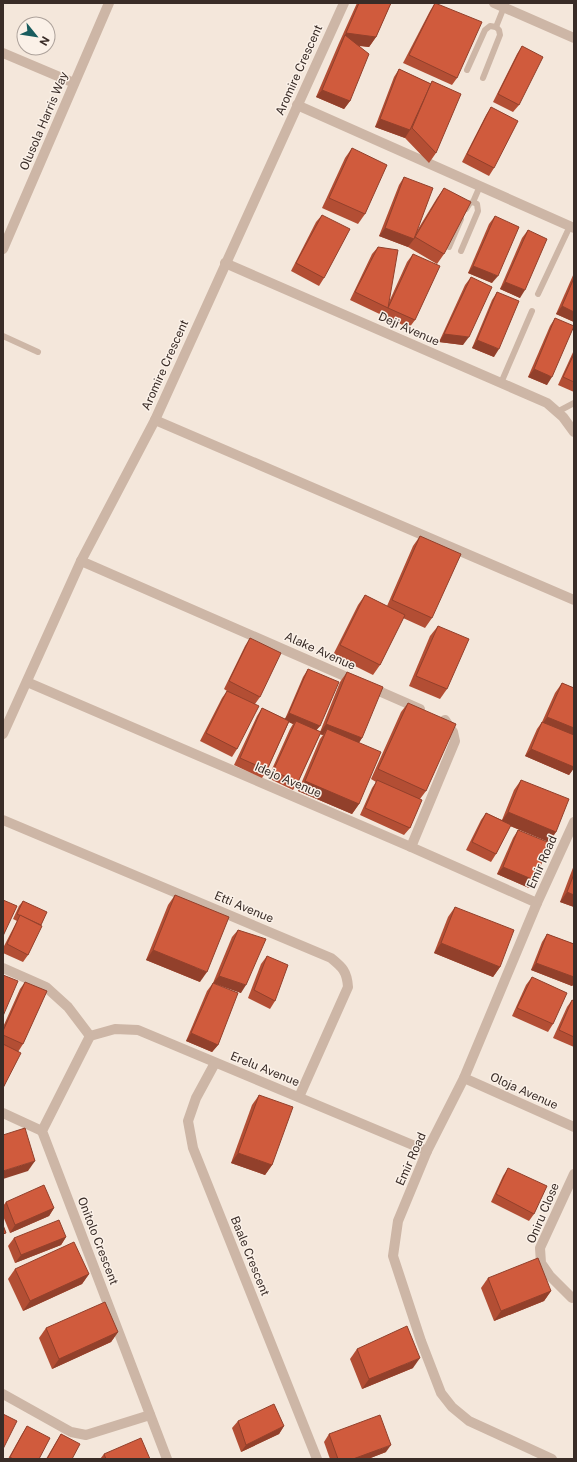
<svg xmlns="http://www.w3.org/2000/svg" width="577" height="1462" viewBox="0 0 577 1462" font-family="'Public Sans',sans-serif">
	<rect width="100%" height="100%" fill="#f4e7db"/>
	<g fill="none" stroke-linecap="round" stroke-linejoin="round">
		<g stroke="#cdb6a6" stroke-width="6">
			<polyline points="496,27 504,7"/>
			<polyline points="467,70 485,30 490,26 496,27 499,30 500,35 483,78"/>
			<polyline points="466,209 470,203 473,202 480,186"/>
			<polyline points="449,247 461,219"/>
			<polyline points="461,251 478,211 477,204 473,202"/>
			<polyline points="538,294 570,226"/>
			<polyline points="3,336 38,352"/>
			<polyline points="501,383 532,311"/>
			<polyline points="557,412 574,403"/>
		</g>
		<g stroke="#cdb6a6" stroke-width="10">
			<polyline points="494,3 574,38"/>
			<polyline points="3,53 74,83"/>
			<polyline points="297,105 574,228"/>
			<polyline points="3,249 109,3"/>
			<polyline points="225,263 547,403 563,417 574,432"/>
			<polyline points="155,420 574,600"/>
			<polyline points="81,561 420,709"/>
			<polyline points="27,682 411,847 537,903"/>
			<polyline points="3,734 81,561 155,420 344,3"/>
			<path d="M3,820L331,958C342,967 347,971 348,987L299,1097"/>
			<polyline points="411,847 455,741 453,732 445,720"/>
			<polyline points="3,968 46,987 68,1007 90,1036"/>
			<polyline points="90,1036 42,1131 167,1459"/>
			<polyline points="90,1036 115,1029 138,1030 427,1151"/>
			<polyline points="215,1063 196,1098 188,1121 193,1148 317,1459"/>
			<polyline points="464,1078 574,1127"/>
			<polyline points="3,1113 42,1131"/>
			<polyline points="572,1298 550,1276 541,1263 540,1248 574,1174"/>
			<polyline points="3,1394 71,1432 86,1435 150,1415"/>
			<polyline points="552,1459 469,1421 452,1407 441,1393 421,1341 393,1256 398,1221 427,1151 464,1078 537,903 574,822"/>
		</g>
	</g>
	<g fill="#b34e34">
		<polygon points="357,3 391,3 376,37 369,47 359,46 350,101 344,109 316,97 339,43"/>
		<polygon points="435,3 457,78 452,85 403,63 430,11"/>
		<polygon points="522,46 519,105 513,112 493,102 517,54"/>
		<polygon points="399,69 431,84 432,81 436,153 429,163 405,138 375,127 394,77"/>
		<polygon points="491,107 494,168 489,176 462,162 486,115"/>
		<polygon points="352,148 365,214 358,224 322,208 345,158"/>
		<polygon points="404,177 415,234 437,198 444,188 444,254 437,264 408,247 379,236 399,185"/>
		<polygon points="322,215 324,278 319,286 291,271 316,222"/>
		<polygon points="495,216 492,283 468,273 489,224"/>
		<polygon points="528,230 520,298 500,289 522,238"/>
		<polygon points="378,247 389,302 407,262 413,254 415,320 409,328 350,300 372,254"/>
		<polygon points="574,273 574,322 556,314"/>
		<polygon points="471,277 463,345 439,342 465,285"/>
		<polygon points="497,292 494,357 472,348 492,300"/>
		<polygon points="555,318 547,385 528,377 550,326"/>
		<polygon points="574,350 574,392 558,385"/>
		<polygon points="420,536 432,618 425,628 403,618 380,665 373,675 333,655 358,605 365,595 387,606 413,546"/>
		<polygon points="438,626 447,689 440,699 409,686 430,636"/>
		<polygon points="250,638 260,697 255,704 237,749 232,757 200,741 222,698 227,691 224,689 245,646"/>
		<polygon points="308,669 320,726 316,730 320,732 340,682 347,672 362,738 359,743 359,804 352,814 298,791 320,739 323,735 320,734 298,782 293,790 268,778 290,729 293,724 289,722 267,770 262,778 234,765 257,716 262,708 285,719 303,677"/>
		<polygon points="562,683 574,688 574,768 569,775 525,756 537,729 542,722 555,693"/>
		<polygon points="408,703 426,791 420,799 410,828 404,835 360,815 372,788 376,782 371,779 401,712"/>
		<polygon points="521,780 556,832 549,842 510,826 496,854 491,862 466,850 481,820 486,813 502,820 514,790"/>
		<polygon points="518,830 534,880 529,888 497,874 513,838"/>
		<polygon points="574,865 574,907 560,902"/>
		<polygon points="175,895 200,982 146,960 168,905"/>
		<polygon points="23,901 41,925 28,955 23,962 3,953 3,948 17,921 13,919 19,906"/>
		<polygon points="455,907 500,967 493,977 434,953 448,917"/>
		<polygon points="238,930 241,993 213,983 232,937"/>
		<polygon points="547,934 574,944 574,984 572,986 531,970 542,942"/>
		<polygon points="267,956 275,1001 270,1009 248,998 261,964"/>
		<polygon points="532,977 553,1024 548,1032 512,1016 526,985"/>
		<polygon points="25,982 23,1044 18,1052 3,1088 3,1027 20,989"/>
		<polygon points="213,983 218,1045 212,1052 186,1041 207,991"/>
		<polygon points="572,1000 574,1001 574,1047 553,1038 567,1007"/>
		<polygon points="259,1095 272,1165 265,1175 231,1163 252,1105"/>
		<polygon points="508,1168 534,1214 529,1221 491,1202 503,1176"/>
		<polygon points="6,1202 54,1208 49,1216 10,1233 3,1216 3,1206"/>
		<polygon points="66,1237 61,1245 15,1263 8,1246 14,1238"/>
		<polygon points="15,1269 89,1274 82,1284 23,1311 8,1279"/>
		<polygon points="488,1278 551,1291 544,1301 494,1321 481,1288"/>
		<polygon points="46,1328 118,1332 111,1342 52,1369 39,1338"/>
		<polygon points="357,1349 413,1368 362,1389 350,1359"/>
		<polygon points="238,1421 284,1426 279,1434 241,1452 232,1428"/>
		<polygon points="27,1426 39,1459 8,1459 22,1434"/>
		<polygon points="61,1434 72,1459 46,1459 56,1442"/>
		<polygon points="329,1434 386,1452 368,1459 330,1459 324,1442"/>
		<polygon points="104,1454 150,1459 100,1459"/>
	</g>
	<g fill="#92402b">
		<polygon points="346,33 376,37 369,47 341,43"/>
		<polygon points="322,90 350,101 344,109 316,97"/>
		<polygon points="380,119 410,130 405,138 375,127"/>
		<polygon points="385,228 414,239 408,247 379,236"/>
		<polygon points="473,266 498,276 492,283 468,273"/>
		<polygon points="505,282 525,290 520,298 500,289"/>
		<polygon points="562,306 574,312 574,322 556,314"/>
		<polygon points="444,334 469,337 463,345 439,342"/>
		<polygon points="477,340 499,349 494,357 472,348"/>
		<polygon points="534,369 552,377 547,385 528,377"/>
		<polygon points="289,713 320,726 314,733 296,721 293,724 284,720"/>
		<polygon points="547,717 574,728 574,741 540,727"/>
		<polygon points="326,724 362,738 355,748 327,729 323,735 319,734"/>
		<polygon points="531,749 574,767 574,768 569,775 525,756"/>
		<polygon points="305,781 359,804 352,814 298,791"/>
		<polygon points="508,812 556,832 549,842 501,822"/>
		<polygon points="503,867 534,880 529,888 497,874"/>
		<polygon points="567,892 574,895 574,907 560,902"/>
		<polygon points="441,943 500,967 493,977 434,953"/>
		<polygon points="153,950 207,972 200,982 146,960"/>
		<polygon points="536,963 574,977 574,984 572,986 531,970"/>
		<polygon points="219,976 246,985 241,993 213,983"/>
		<polygon points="191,1033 218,1045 212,1052 186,1041"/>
		<polygon points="238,1153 272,1165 265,1175 231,1163"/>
		<polygon points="35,1161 28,1171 3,1179 3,1171"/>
		<polygon points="54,1208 49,1216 10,1233 15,1225"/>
		<polygon points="66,1237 61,1245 15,1263 21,1255"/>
		<polygon points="89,1274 82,1284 23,1311 30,1301"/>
		<polygon points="551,1291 544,1301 494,1321 501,1311"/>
		<polygon points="118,1332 111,1342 52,1369 59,1359"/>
		<polygon points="420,1358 413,1368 362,1389 369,1379"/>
		<polygon points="284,1426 279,1434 241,1452 246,1445"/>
		<polygon points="391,1445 386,1452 368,1459 353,1459"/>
	</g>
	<g fill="#d05b3d" stroke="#92402b">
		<polygon points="359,3 391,3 376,37 346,33"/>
		<polygon points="435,3 482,22 457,78 409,55"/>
		<polygon points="345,35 369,54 350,101 322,90"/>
		<polygon points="522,46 543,57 519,105 498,94"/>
		<polygon points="399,69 431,84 410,130 380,119"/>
		<polygon points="432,81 461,94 436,153 412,128"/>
		<polygon points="491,107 518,121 494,168 467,154"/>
		<polygon points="352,148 387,165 365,214 329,198"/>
		<polygon points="404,177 433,188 414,239 385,228"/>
		<polygon points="444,188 471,202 444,254 415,237"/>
		<polygon points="322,215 350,229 324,278 296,263"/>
		<polygon points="495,216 519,227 498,276 473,266"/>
		<polygon points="528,230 547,239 525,290 505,282"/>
		<polygon points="378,247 398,250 388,308 355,292"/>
		<polygon points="413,254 440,266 415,320 388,308"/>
		<polygon points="471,277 492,287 469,337 444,334"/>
		<polygon points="574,278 574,312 562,306"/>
		<polygon points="497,292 519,301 499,349 477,340"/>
		<polygon points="555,318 574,326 552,377 534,369"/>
		<polygon points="574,354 574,382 563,377"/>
		<polygon points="420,536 461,554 432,618 392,600"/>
		<polygon points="365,595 405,615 380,665 340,645"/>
		<polygon points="438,626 469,639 447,689 416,676"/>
		<polygon points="250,638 281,653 260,697 229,681"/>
		<polygon points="308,669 339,682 320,726 289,713"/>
		<polygon points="347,672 383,687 362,738 326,724"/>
		<polygon points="562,683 574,688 574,728 547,717"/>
		<polygon points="227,691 259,706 237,749 206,733"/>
		<polygon points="408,703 456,724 426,791 378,769"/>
		<polygon points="262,708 289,721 267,770 240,758"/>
		<polygon points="296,721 321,732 298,782 273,771"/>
		<polygon points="542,722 574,735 574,767 531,749"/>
		<polygon points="327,729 381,752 359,804 305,781"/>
		<polygon points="377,780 422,800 410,828 365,808"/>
		<polygon points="521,780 569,799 556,832 508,812"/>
		<polygon points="486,813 511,825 496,854 472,842"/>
		<polygon points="518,830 550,843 534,880 503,867"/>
		<polygon points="574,874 574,895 567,892"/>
		<polygon points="175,895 229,917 207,972 153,950"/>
		<polygon points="3,900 17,906 3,936"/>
		<polygon points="23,901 47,912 41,925 17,914"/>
		<polygon points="455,907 514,930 500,967 441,943"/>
		<polygon points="20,915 42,926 28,955 7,944"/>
		<polygon points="238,930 266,939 246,985 219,976"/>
		<polygon points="547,934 574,944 574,977 536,963"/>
		<polygon points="267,956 288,965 275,1001 254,990"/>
		<polygon points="3,975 18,981 3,1016"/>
		<polygon points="532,977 567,993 553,1024 517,1008"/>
		<polygon points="25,982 47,991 23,1044 3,1035 3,1031"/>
		<polygon points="213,983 238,993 218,1045 191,1033"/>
		<polygon points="572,1000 574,1001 574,1037 559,1030"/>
		<polygon points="3,1044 21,1053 3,1088"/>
		<polygon points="259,1095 293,1107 272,1165 238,1153"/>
		<polygon points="25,1128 35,1161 3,1171 3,1135"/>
		<polygon points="508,1168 547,1186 534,1214 496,1194"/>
		<polygon points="44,1185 54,1208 15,1225 6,1202"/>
		<polygon points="59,1220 66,1237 21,1255 14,1238"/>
		<polygon points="3,1225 6,1233 3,1234"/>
		<polygon points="74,1242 89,1274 30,1301 15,1269"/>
		<polygon points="538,1258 551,1291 501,1311 488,1278"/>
		<polygon points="105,1302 118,1332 59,1359 46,1328"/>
		<polygon points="407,1326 420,1358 369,1379 357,1349"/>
		<polygon points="274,1404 284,1426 246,1445 238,1421"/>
		<polygon points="3,1414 17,1421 3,1449"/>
		<polygon points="380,1415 391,1445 353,1459 338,1459 329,1434"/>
		<polygon points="27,1426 50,1438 39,1459 13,1459 10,1457"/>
		<polygon points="61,1434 80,1444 72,1459 47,1459"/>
		<polygon points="141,1438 150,1459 106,1459 104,1454"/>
	</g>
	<g text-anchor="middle" stroke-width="3" stroke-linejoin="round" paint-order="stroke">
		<g font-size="12" fill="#392c27" stroke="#fbf1e8">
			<text transform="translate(299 70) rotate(-66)" y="4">Aromire Crescent</text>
			<text transform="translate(44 121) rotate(-67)" y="4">Olusola Harris Way</text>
			<text transform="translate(409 329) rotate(24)" y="4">Deji Avenue</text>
			<text transform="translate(165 365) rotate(-66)" y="4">Aromire Crescent</text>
			<text transform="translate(320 651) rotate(24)" y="4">Alake Avenue</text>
			<text transform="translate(288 780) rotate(23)" y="4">Idejo Avenue</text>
			<text transform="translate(542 862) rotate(-66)" y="4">Emir Road</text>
			<text transform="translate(244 907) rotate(23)" y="4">Etti Avenue</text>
			<text transform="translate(265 1069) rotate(22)" y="4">Erelu Avenue</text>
			<text transform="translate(524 1091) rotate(24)" y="4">Oloja Avenue</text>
			<text transform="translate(411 1159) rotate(-66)" y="4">Emir Road</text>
			<text transform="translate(543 1213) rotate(-67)" y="4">Oniru Close</text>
			<text transform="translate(98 1241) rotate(69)" y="4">Onitolo Crescent</text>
			<text transform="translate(250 1256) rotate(68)" y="4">Baale Crescent</text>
		</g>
	</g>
	<rect width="577" height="1462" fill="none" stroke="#392c27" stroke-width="8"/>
	<g transform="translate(36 36) rotate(120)"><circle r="19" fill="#fbf1e8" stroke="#ada29b"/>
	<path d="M0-3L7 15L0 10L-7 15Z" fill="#195c5e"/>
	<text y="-6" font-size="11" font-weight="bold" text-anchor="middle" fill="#392c27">N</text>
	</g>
</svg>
